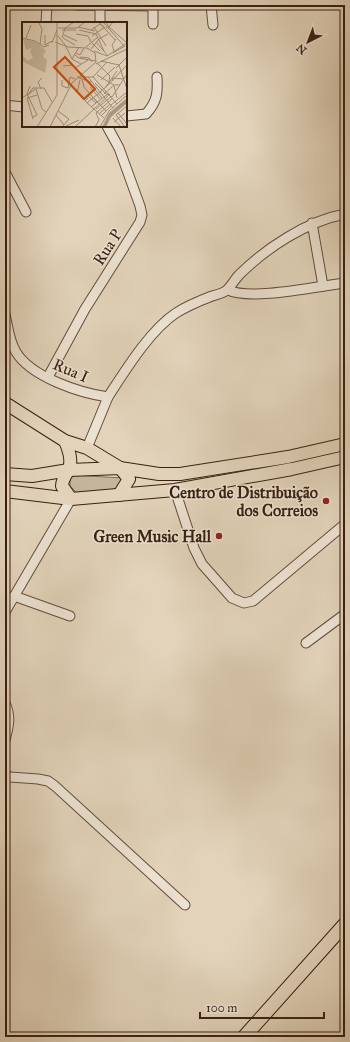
<svg xmlns="http://www.w3.org/2000/svg" width="350" height="1042" viewBox="0 0 350 1042" font-family="'IM FELL Great Primer',serif">
	<rect width="100%" height="100%" fill="#e2d3ba"/>
	<filter id="stains"><feTurbulence type="fractalNoise" baseFrequency=".005" numOctaves="4"/><feColorMatrix values="0 0 0 0 .2 0 0 0 0 .09 0 0 0 0 .02 0 0 0 .5 -.17"/></filter>
	<radialGradient id="worn" r=".72"><stop offset=".6" stop-color="#630" stop-opacity="0"/><stop offset="1" stop-color="#630" stop-opacity=".3"/></radialGradient>
	<polygon fill="#c5b59d" stroke="#806a58" points="73,475 122,478 124,480 119,489 77,493 70,486 70,479"/>
	<g fill="none" stroke-linecap="round" stroke-linejoin="round">
		<g stroke="#644d3c" stroke-width="11">
			<g id="minor">
				<polyline points="76,5 153,6"/>
				<polyline points="153,5 153,24"/>
				<polyline points="211,5 213,25"/>
				<polyline points="46,23 47,5"/>
				<polyline points="100,23 100,5"/>
				<polyline points="5,105 23,107"/>
				<path d="M126,116L146,114C157,102 158,93 157,77"/>
				<polyline points="5,172 26,212"/>
				<polyline points="312,223 323,286"/>
				<path d="M228,290C251,301 318,286 345,283"/>
				<path d="M5,314C8,327 9,341 16,352C31,377 80,393 108,397L87,448"/>
				<polyline points="48,377 85,309 140,222 142,215 140,206 119,148 107,126"/>
				<path d="M108,397C125,371 150,330 176,313C187,306 199,301 212,296C216,295 225,293 228,289C232,285 235,279 239,275C266,248 307,221 345,214"/>
				<polyline points="175,490 194,548 202,564 232,598 244,603 253,601 345,524"/>
				<polyline points="14,596 70,616"/>
				<polyline points="5,612 71,499"/>
				<polyline points="306,643 345,614"/>
				<path d="M5,703C11,716 9,726 5,740"/>
				<polyline points="5,774 10,777 38,779 48,781 55,786 185,905"/>
			</g>
		</g>
		<g stroke="#3a2012" stroke-width="14">
			<g id="major">
				<polyline points="5,403 65,441 87,448 120,468 129,479 119,495"/>
				<path d="M65,441C69,450 73,462 68,471C65,476 62,480 62,486L71,499"/>
				<polyline points="5,474 32,476 69,470 120,468 159,474 180,474 288,457 345,444"/>
				<polyline points="5,491 71,499 175,490 292,469 345,457"/>
			</g>
		</g>
		<g stroke="#3a2012" stroke-width="15">
			<polyline id="highway" points="244,1037 345,924"/>
		</g>
		<use href="#minor" stroke="#ece2d2" stroke-width="9"/>
		<use href="#major" stroke="#e2d3ba" stroke-width="12"/>
		<use href="#highway" stroke="#e2d3ba" stroke-width="13"/>
	</g>
	<g fill="#8f2418" stroke="#ece2d2" stroke-width="1.5">
		<circle cx="326" cy="501" r="4"/>
		<circle cx="219" cy="536" r="4"/>
	</g>
	<g text-anchor="middle" stroke-width="3" stroke-linejoin="round" paint-order="stroke">
		<g font-size="16" fill="#3a2012" stroke="#ece2d2">
			<text transform="translate(107 247) rotate(-57)" y="6">Rua P</text>
			<text transform="translate(71 370) rotate(23)" y="6">Rua I</text>
		</g>
		<g font-size="16" font-weight="bold" fill="#3a2012" stroke="#ece2d2" text-anchor="end">
			<text x="318" y="498">Centro de Distribuição<tspan x="318" dy="18">dos Correios</tspan></text>
			<text x="211" y="542">Green Music Hall</text>
		</g>
	</g>
	<g transform="translate(22 22)">
		<rect width="105" height="105" fill="#e2d3ba"/>
		<path d="M1,17L14,20L24,29L21,34L25,38L23,51L0,39V33L6,39L11,36L8,29L10,26L4,28Z" fill="#c5b59d"/>
		<path d="M105,76V81L89,95L84,105H80L87,91Z" fill="#a99681"/>
		<path fill="none" stroke="#9f8b77" stroke-width="1" d="M77,0L93,18M81,0L103,25M84,0L87,5L91,0M17,1L20,7L18,22M56,5L73,9M72,5L84,24M36,6H55L63,0M84,6L87,5L105,21M40,8H54M57,8L74,12L82,29M69,8L78,2L82,5M54,12L66,14L69,20L78,29M23,13V23L30,19M42,13L55,19M35,14V0M36,14L44,24M70,14L83,5M0,16L13,19L22,25L27,23M4,16L9,3M40,16L43,6L52,0M41,16L53,23M74,20L86,34M30,21L35,8M44,25L50,37L59,42M64,25L76,15M69,27L77,17L86,12M72,29L85,34L105,21M92,29L90,23L94,17M54,31L58,33L62,26M91,31L103,24M53,33L57,36L74,39M58,35L67,36L70,40M50,37L57,25M79,39L97,43L105,67M75,41L88,54L87,59M74,42L105,27M41,44L51,43L53,46L66,38M94,46L105,35M75,53L92,63H98M55,55H71L85,40M66,55L91,86M71,55L95,82M57,56L69,60M60,57L62,65L76,81M40,58V64L46,66M79,58L93,45M91,59L90,56L102,57M73,61L85,73M8,64L5,72L15,93L11,95M70,64L80,76M92,64L95,76M68,65L79,78M46,66L48,55L53,57M83,66L105,43M83,66L95,49M14,67L20,87L24,90M19,67L16,60L20,56M55,71L58,58M67,71L84,89M82,72L92,63M6,73L11,66H22L30,80M65,73L74,81M90,75L105,52M0,76L14,67M66,76L63,79L82,96M65,81L83,66M89,83L105,70M69,85L87,71M74,87L90,74M36,89L47,97L40,105M96,91L105,102M77,92L88,82M34,93L42,103M79,94L89,84M91,96L99,105M11,97L5,76L15,73M92,100L103,91M44,104L57,98M15,105L35,73V13M28,105L50,61L74,40L73,31L65,26L46,25L33,20M53,105L88,72M73,105L77,98L74,91L91,76M78,105L87,89L105,73M103,105L94,93L105,84"/>
		<path fill="#c54e0d" fill-opacity="0.15" stroke="#c54e0d" stroke-width="2" d="M43,35L73,67L62,77L32,45Z"/>
		<rect width="105" height="105" fill="none" stroke="#3a2012" stroke-width="2"/>
	</g>
	<rect width="350" height="1042" fill="none" stroke="#e2d3ba" stroke-width="20"/>
	<rect x="6" y="6" width="338" height="1030" fill="none" stroke="#3a2012" stroke-width="2"/>
	<rect x="10" y="10" width="330" height="1022" fill="none" stroke="#3a2012"/>
	<g transform="translate(308 42) rotate(222)" stroke="#ece2d2" stroke-width="3" paint-order="stroke">
	<path d="M0-3L7 15L0 10L-7 15Z" fill="#3a2012"/>
	<text y="-6" font-size="11" font-weight="bold" text-anchor="middle" fill="#3a2012">N</text>
	</g>
	<path d="M200 1012v6h124v-6" fill="none" stroke="#3a2012" stroke-width="2"/>
	<text x="206" y="1012" font-size="12" fill="#3a2012" stroke="#ece2d2" stroke-width="3" paint-order="stroke">100 m</text>
	<rect width="100%" height="100%" filter="url(#stains)"/>
	<rect width="100%" height="100%" fill="url(#worn)"/>
</svg>
